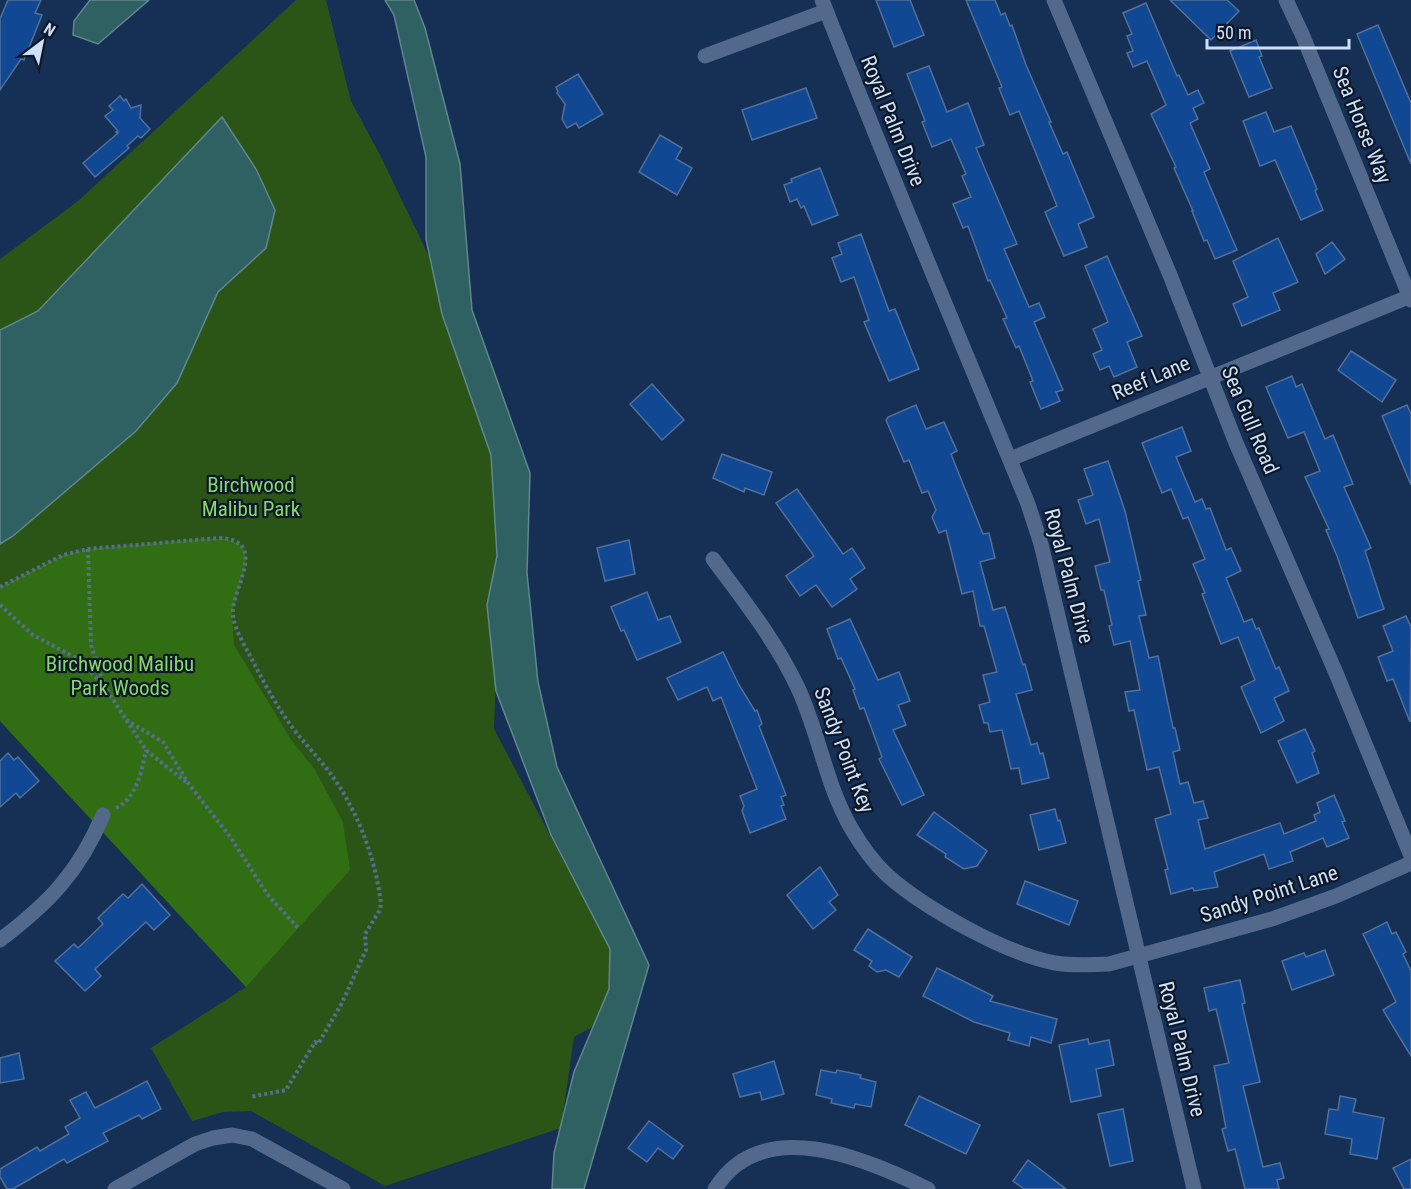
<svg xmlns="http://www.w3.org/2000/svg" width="1411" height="1189" viewBox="0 0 1411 1189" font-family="'Roboto Condensed',sans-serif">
	<rect width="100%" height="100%" fill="#152f55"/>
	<polygon fill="#2a5517" points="296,0 326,0 351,101 381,157 479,360 503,472 494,729 638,1002 574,1037 561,1128 385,1186 251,1111 223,1112 192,1121 151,1048 246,987 0,721 0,259 78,201"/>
	<polygon fill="#316d13" points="199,539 227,539 240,544 245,552 246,558 244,572 232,612 234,645 290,738 315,770 343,822 350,870 246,987 0,721 0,587 63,555 88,549"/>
	<g fill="#2f6162" stroke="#5f878f" stroke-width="1.5">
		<polygon points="90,0 149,0 98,44 73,35 74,21"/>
		<polygon points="385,0 414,0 425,28 460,164 472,310 530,473 527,573 538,682 557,767 649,965 584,1189 552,1189 554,1153 574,1072 609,989 610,949 551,835 496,691 487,605 497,556 491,455 442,314 426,239 426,157 394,15"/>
		<polygon points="222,117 256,169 275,210 266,248 218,292 177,383 136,431 13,536 0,544 0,330 38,311"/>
	</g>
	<g fill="#114893" stroke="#52709a" stroke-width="1.5">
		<polygon points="8,0 41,0 35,13 42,15 24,60 21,59 0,90 0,19"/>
		<polygon points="876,0 910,0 924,35 894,47"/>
		<polygon points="966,0 995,0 1001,15 1005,13 1010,26 1012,25 1026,65 1051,122 1049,122 1063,154 1067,152 1094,217 1078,224 1087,247 1064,256 1045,212 1057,206 1019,111 1010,115 999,88 1002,87"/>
		<polygon points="1170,0 1227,0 1239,11 1211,40"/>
		<polygon points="1146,3 1177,76 1179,75 1188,95 1198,90 1204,103 1193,108 1198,119 1190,123 1210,169 1204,172 1237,250 1215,259 1207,240 1204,241 1192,211 1193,211 1174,168 1176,167 1151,114 1166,105 1147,61 1133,67 1127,53 1133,51 1127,36 1132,34 1123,13"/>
		<polygon points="1378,25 1411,103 1411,164 1357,34"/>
		<polygon points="1256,40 1262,56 1259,57 1272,88 1249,97 1230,51"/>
		<polygon points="929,66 947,112 968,103 984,145 976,148 1017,244 1004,249 1029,307 1039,303 1045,317 1034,322 1063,390 1056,392 1060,401 1041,409 1030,382 1033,381 1019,346 1016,348 1003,319 1007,318 990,280 988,281 968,226 963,228 953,204 971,197 962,176 966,174 951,139 932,147 922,122 925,121 907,74"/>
		<polygon points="578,74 603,114 579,128 576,123 567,128 562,119 565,104 557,93 558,92 556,87"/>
		<polygon points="806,88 817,118 752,140 742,110"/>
		<polygon points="120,96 124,101 126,99 131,108 141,105 140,118 150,129 141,138 138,136 127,146 129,148 95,177 83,163 118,133 116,132 118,131 105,116 113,110 109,106"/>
		<polygon points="1266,112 1274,132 1291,126 1317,189 1315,191 1323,210 1301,220 1275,160 1260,166 1243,121"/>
		<polygon points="660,135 682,148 676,159 692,168 677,195 639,172"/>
		<polygon points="820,168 838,215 812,225 804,206 801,208 797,199 790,202 784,185 792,182 791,179"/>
		<polygon points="861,234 889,311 895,309 919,369 889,381 864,322 869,320 854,277 841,282 832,258 842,254 838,243"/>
		<polygon points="1278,238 1298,282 1273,293 1280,310 1242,326 1233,304 1248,297 1233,261"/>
		<polygon points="1332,242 1345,259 1325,274 1316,254"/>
		<polygon points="1107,256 1142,336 1127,342 1137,367 1114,377 1109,366 1100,370 1093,354 1102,350 1093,329 1108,322 1085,266"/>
		<polygon points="1351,351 1396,380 1382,402 1338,370"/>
		<polygon points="1292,376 1296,387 1302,384 1325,439 1333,435 1353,484 1344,487 1371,548 1365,551 1384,609 1358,618 1337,556 1326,530 1329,529 1305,477 1320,471 1304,432 1288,438 1266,387"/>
		<polygon points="652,384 684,420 662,440 630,404"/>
		<polygon points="916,405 926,429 944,422 957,451 951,454 983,534 989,533 995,558 980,562 993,610 1005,607 1023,665 1025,664 1032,690 1016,694 1031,745 1037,743 1040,754 1043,753 1049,778 1022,784 1019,768 1011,769 1002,730 990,732 988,723 984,723 979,705 990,702 983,675 997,672 984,626 980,626 973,591 962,594 946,530 939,533 932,517 936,510 928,491 922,493 909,460 904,462 886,420 888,417"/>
		<polygon points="1407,405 1411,414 1411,485 1382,416"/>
		<polygon points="1182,427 1191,451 1176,457 1195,502 1202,499 1206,509 1210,508 1226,550 1231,548 1241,571 1226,578 1244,622 1252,619 1256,629 1259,628 1276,669 1279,667 1289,691 1274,698 1284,721 1261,733 1241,687 1255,680 1238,637 1221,644 1202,594 1205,593 1193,564 1205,559 1188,517 1183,519 1171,489 1162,493 1142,443"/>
		<polygon points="722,454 772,472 764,495 745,488 744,492 713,478"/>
		<polygon points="1108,461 1125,511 1141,580 1138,581 1146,615 1139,616 1149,658 1158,656 1173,728 1175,728 1180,750 1173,752 1180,784 1188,782 1194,803 1203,801 1208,818 1198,820 1205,849 1280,823 1284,834 1316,821 1314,815 1320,812 1317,803 1334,795 1345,821 1342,822 1349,838 1327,847 1323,838 1290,852 1293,861 1269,869 1264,854 1214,872 1218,887 1194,891 1193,888 1171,894 1165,870 1168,869 1155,819 1171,814 1159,767 1147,770 1134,710 1129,711 1125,692 1140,690 1130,641 1114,645 1109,626 1112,625 1104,590 1101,590 1095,566 1110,562 1099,519 1086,524 1078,500 1093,495 1084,469"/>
		<polygon points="797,489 843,554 852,548 865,568 850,579 857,589 832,607 816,585 800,596 786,576 814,556 776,503"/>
		<polygon points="629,540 635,574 605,581 597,548"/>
		<polygon points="647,592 658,620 670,616 681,642 637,660 624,630 621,631 611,607"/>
		<polygon points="1406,616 1411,627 1410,722 1393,679 1387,681 1378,657 1393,651 1383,626"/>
		<polygon points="850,619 878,680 899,672 910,701 898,705 906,725 893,730 924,795 902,805 879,759 882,757 864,708 860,709 853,690 855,689 841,658 838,659 827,629"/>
		<polygon points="723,652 739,685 755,711 757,710 762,724 759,726 786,795 781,797 784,805 781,806 786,819 750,833 742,811 744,806 740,796 757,789 721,697 713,701 707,687 678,700 667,678"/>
		<polygon points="1305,729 1315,751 1312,753 1319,773 1297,783 1278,741"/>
		<polygon points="8,753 14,760 18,757 39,781 20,798 16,793 0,807 0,761"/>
		<polygon points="1055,809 1058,821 1060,820 1066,843 1039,850 1030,815"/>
		<polygon points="934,812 987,851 977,866 964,869 945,857 946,854 917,835"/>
		<polygon points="820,867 838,895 829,902 836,910 813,929 787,895"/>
		<polygon points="1025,881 1078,901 1069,925 1017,904"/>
		<polygon points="142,884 170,915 154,930 146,922 95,969 101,976 85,991 55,961 74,944 78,948 103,924 98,918 123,894 128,898"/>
		<polygon points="1387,922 1392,934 1396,932 1406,952 1403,954 1411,971 1411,1056 1383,1010 1396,1002 1363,934"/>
		<polygon points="868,929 912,957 899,977 886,970 877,972 869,966 872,961 854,950"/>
		<polygon points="1325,950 1334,975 1292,990 1282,961 1304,953 1306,957"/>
		<polygon points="937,968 993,996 990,1001 1057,1019 1051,1043 1031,1037 1029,1046 1008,1040 1010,1033 974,1022 923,996"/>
		<polygon points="1240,980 1245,1003 1242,1004 1260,1082 1243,1086 1263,1167 1280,1163 1284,1178 1277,1180 1279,1189 1245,1189 1235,1149 1228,1151 1222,1129 1226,1128 1214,1066 1229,1063 1216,1009 1209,1011 1204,988"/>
		<polygon points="1088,1039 1089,1044 1109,1040 1114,1065 1096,1069 1101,1096 1071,1102 1059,1045"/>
		<polygon points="19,1053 24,1079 0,1083 0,1058"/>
		<polygon points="774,1061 784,1094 762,1100 760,1092 740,1097 733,1074"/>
		<polygon points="821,1070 836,1073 837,1070 861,1075 860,1078 876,1082 871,1107 855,1104 854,1108 831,1103 832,1099 816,1095"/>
		<polygon points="147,1081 161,1109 142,1119 139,1115 103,1133 108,1141 67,1163 64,1159 13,1189 7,1189 0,1177 0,1169 37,1147 40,1151 69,1134 65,1127 80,1118 70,1100 86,1092 95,1108"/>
		<polygon points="919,1096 980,1125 966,1154 905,1125"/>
		<polygon points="1340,1096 1356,1099 1353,1112 1384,1118 1377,1159 1350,1154 1352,1139 1325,1134 1329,1109 1338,1110"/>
		<polygon points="1123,1109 1133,1161 1110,1166 1098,1114"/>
		<polygon points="649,1121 683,1146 673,1159 658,1148 647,1162 628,1148"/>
		<polygon points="1411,1159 1411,1189 1404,1189 1393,1168"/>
		<polygon points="1028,1160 1066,1189 1024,1189 1013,1181"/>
	</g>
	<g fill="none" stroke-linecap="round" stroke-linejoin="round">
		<g stroke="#576e8f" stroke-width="4" stroke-dasharray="3 3" stroke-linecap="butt">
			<polyline points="88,549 91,645 104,686 146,750 186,782"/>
			<path d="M0,587L63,555L88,549L219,538C267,540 236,583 233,609C231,622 242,641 248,652C261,677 275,704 292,727C304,743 318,757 330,773C357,809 376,859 381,904L380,910L365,934L366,950L342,1003L318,1044L315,1042L286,1090L250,1097"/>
			<polyline points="0,605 33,635 74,657 104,685"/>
			<polyline points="126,720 163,742 188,783 231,838 267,894 298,928"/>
			<path d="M116,808C136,798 142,772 146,750"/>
		</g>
		<g stroke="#52698b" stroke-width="15">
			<path d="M822,0C888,169 959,336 1028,504L1041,544L1194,1189"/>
			<polyline points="1054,0 1170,275 1236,443 1336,673 1411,856"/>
			<polyline points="1286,0 1302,34 1411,300"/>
			<polyline points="705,56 826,11"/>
			<polyline points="1010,459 1411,296"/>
			<path d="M713,559C744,601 776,641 798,688C819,733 826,785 851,828C861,845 873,862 887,875C924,908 1006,954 1055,963C1073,966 1091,965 1109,964L1272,919L1336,896L1411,863"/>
			<path d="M0,940C49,903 79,872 103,815"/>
			<polyline points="115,1189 195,1144 213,1138 232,1135 252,1139 343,1189"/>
			<path d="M715,1189C762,1113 867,1159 928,1189"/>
		</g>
	</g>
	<g text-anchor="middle" stroke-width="4.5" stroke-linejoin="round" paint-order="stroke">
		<g font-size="21" fill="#cedff7" stroke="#0c1828">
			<text transform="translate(893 121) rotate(68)" y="7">Royal Palm Drive</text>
			<text transform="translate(1362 125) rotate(68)" y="7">Sea Horse Way</text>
			<text transform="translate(1151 378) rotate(-23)" y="7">Reef Lane</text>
			<text transform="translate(1250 420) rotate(67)" y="7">Sea Gull Road</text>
			<text transform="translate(1069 576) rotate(75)" y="7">Royal Palm Drive</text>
			<text transform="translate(844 750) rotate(69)" y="7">Sandy Point Key</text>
			<text transform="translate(1269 894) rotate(-18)" y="7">Sandy Point Lane</text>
			<text transform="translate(1182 1049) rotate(76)" y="7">Royal Palm Drive</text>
		</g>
		<g font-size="21" fill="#87d769" stroke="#0c1828">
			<text x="251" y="492">Birchwood<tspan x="251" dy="24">Malibu Park</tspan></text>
			<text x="120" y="671">Birchwood Malibu<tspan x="120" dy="24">Park Woods</tspan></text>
		</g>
	</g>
	<g transform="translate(42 42) rotate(32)" stroke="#0c1828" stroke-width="4.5" paint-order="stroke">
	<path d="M0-4.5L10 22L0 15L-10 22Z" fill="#cedff7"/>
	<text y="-9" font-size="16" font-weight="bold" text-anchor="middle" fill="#cedff7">N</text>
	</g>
	<path d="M1207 39v9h142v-9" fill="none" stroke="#cedff7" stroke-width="3"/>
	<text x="1216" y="39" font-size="18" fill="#cedff7" stroke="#0c1828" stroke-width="4.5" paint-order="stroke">50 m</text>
</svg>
